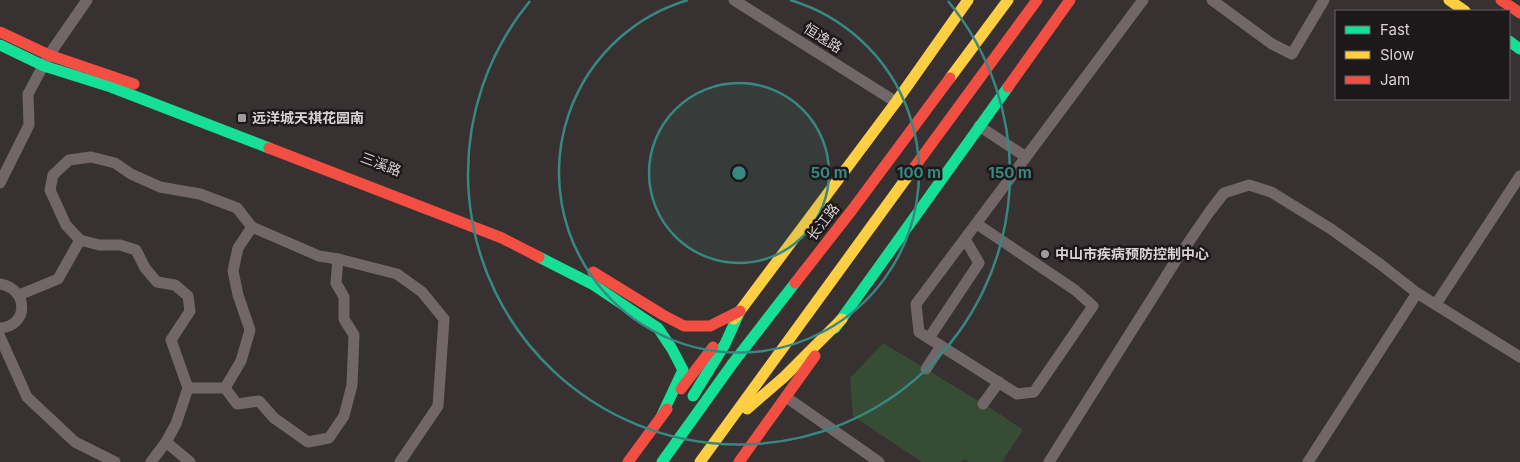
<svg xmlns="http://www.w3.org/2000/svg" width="1520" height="462" viewBox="0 0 1520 462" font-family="Inter,'Noto Sans SC',sans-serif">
	<rect width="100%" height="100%" fill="#373132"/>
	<polygon fill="#374c35" points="883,343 995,411 1023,430 1002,462 968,462 964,459 962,462 922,462 853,416 850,378"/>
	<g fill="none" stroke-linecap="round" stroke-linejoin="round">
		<g stroke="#716769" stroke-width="11">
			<polyline points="734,0 896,102"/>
			<polyline points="1212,0 1272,44 1292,54 1324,0"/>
			<polyline points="979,126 1026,157 1143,0"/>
			<polyline points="0,183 29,125 28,94 49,55 87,0"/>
			<polyline points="977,224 1075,290 1093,306 1034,392 1017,394 919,332 916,304 1026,157"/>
			<polyline points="80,240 99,245 120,245 136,250 145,268 157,282 175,285 188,296 190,311 171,340 188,388 176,424 166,442"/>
			<path d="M0,284C29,289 29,326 0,328"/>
			<polyline points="19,295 58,279 80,240 66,225 50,190 53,175 69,160 91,157 115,163 131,174 160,187 200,194 237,208 252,227 319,256 338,259 397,274 422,292 444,319 438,406 400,462"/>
			<polyline points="1436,304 1520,176"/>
			<polyline points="0,337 27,397 75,442 115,462"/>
			<polyline points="929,338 979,263 965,239"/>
			<polyline points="926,369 941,346"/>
			<polyline points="188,388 225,388 241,361 250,330 238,295 233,271 238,248 252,227"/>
			<polyline points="225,388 237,404 259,401 274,418 308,442 329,438 344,416 352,385 354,335 344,319 344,297 336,283 338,259"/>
			<polyline points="786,397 879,462"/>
			<polyline points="983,404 999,382"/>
			<polyline points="151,462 166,442 190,462"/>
			<polyline points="1049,462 1175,262 1210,211 1224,193 1249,185 1271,192 1331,229 1380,264 1417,293"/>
			<polyline points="1308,462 1417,293 1520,357"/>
		</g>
		<g stroke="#16e098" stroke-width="11">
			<polyline points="1509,41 1520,49"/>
			<polyline points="0,45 44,66 111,87 269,148"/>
			<polyline points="539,257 592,284 658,328 672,349 683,370 661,417"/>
			<polyline points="835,328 1008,87"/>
			<polyline points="693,396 725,344 740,311"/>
			<polyline points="662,462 733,363 795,283"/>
		</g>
		<g stroke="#ffcf43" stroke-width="11">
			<polyline points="1449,0 1465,11"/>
			<polyline points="950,78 1008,0"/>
			<polyline points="734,319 896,102 968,0"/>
			<polyline points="747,409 784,377 842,319"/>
			<polyline points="700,462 913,169"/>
		</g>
		<g stroke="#f24e42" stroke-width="11">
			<polyline points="1501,0 1520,13"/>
			<polyline points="0,32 49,55 134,84"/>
			<polyline points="1008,87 1070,0"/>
			<polyline points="269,148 502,238 539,257"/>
			<polyline points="913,169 1037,0"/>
			<polyline points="593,272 663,315 684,326 710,326 740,311"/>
			<polyline points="795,283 852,210 950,78"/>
			<polyline points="681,389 713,347"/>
			<polyline points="628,462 667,409"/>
			<polyline points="739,462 815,356"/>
		</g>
	</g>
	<circle cx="739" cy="173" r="90" fill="#388882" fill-opacity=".12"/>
	<g fill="none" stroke="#388882" stroke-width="2.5">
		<circle cx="739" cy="173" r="90"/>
		<path d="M790 0A180 180 0 1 1 688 0"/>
		<path d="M948 1A271 271 0 1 1 530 1"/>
	</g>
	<g fill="#a19a9b" stroke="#1d1819" stroke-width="2">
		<rect x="237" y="113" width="10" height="10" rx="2.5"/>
		<circle cx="1045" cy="254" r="5"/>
	</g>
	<g text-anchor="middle" stroke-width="5" stroke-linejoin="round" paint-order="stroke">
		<g font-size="14" fill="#dad2d4" stroke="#1d1819">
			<text transform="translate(823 38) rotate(32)" y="5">恒逸路</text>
			<text transform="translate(381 164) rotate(21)" y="5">三溪路</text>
			<text transform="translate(823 222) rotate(-52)" y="5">长江路</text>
		</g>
		<g font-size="14" font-weight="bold" fill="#dad2d4" stroke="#1d1819" text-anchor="start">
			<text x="252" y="123">远洋城天祺花园南</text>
			<text x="1055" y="259">中山市疾病预防控制中心</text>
		</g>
	</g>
	<circle cx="739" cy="173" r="8" fill="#388882" stroke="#1d1819" stroke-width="2.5"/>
	<g font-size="15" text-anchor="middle" font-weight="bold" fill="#388882" stroke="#1d1819" stroke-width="5" stroke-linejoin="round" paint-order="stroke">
		<text x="829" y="178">50 m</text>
		<text x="919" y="178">100 m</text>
		<text x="1010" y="178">150 m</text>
	</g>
	<rect x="1335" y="10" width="175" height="90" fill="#1d1819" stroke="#696264"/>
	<rect x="1345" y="26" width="25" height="8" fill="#16e098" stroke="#696264"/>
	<text x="1380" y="35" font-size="15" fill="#dad2d4">Fast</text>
	<rect x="1345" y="51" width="25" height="8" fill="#ffcf43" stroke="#696264"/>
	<text x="1380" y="60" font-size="15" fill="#dad2d4">Slow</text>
	<rect x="1345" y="76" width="25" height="8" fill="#f24e42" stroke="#696264"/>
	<text x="1380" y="85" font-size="15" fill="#dad2d4">Jam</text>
</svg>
